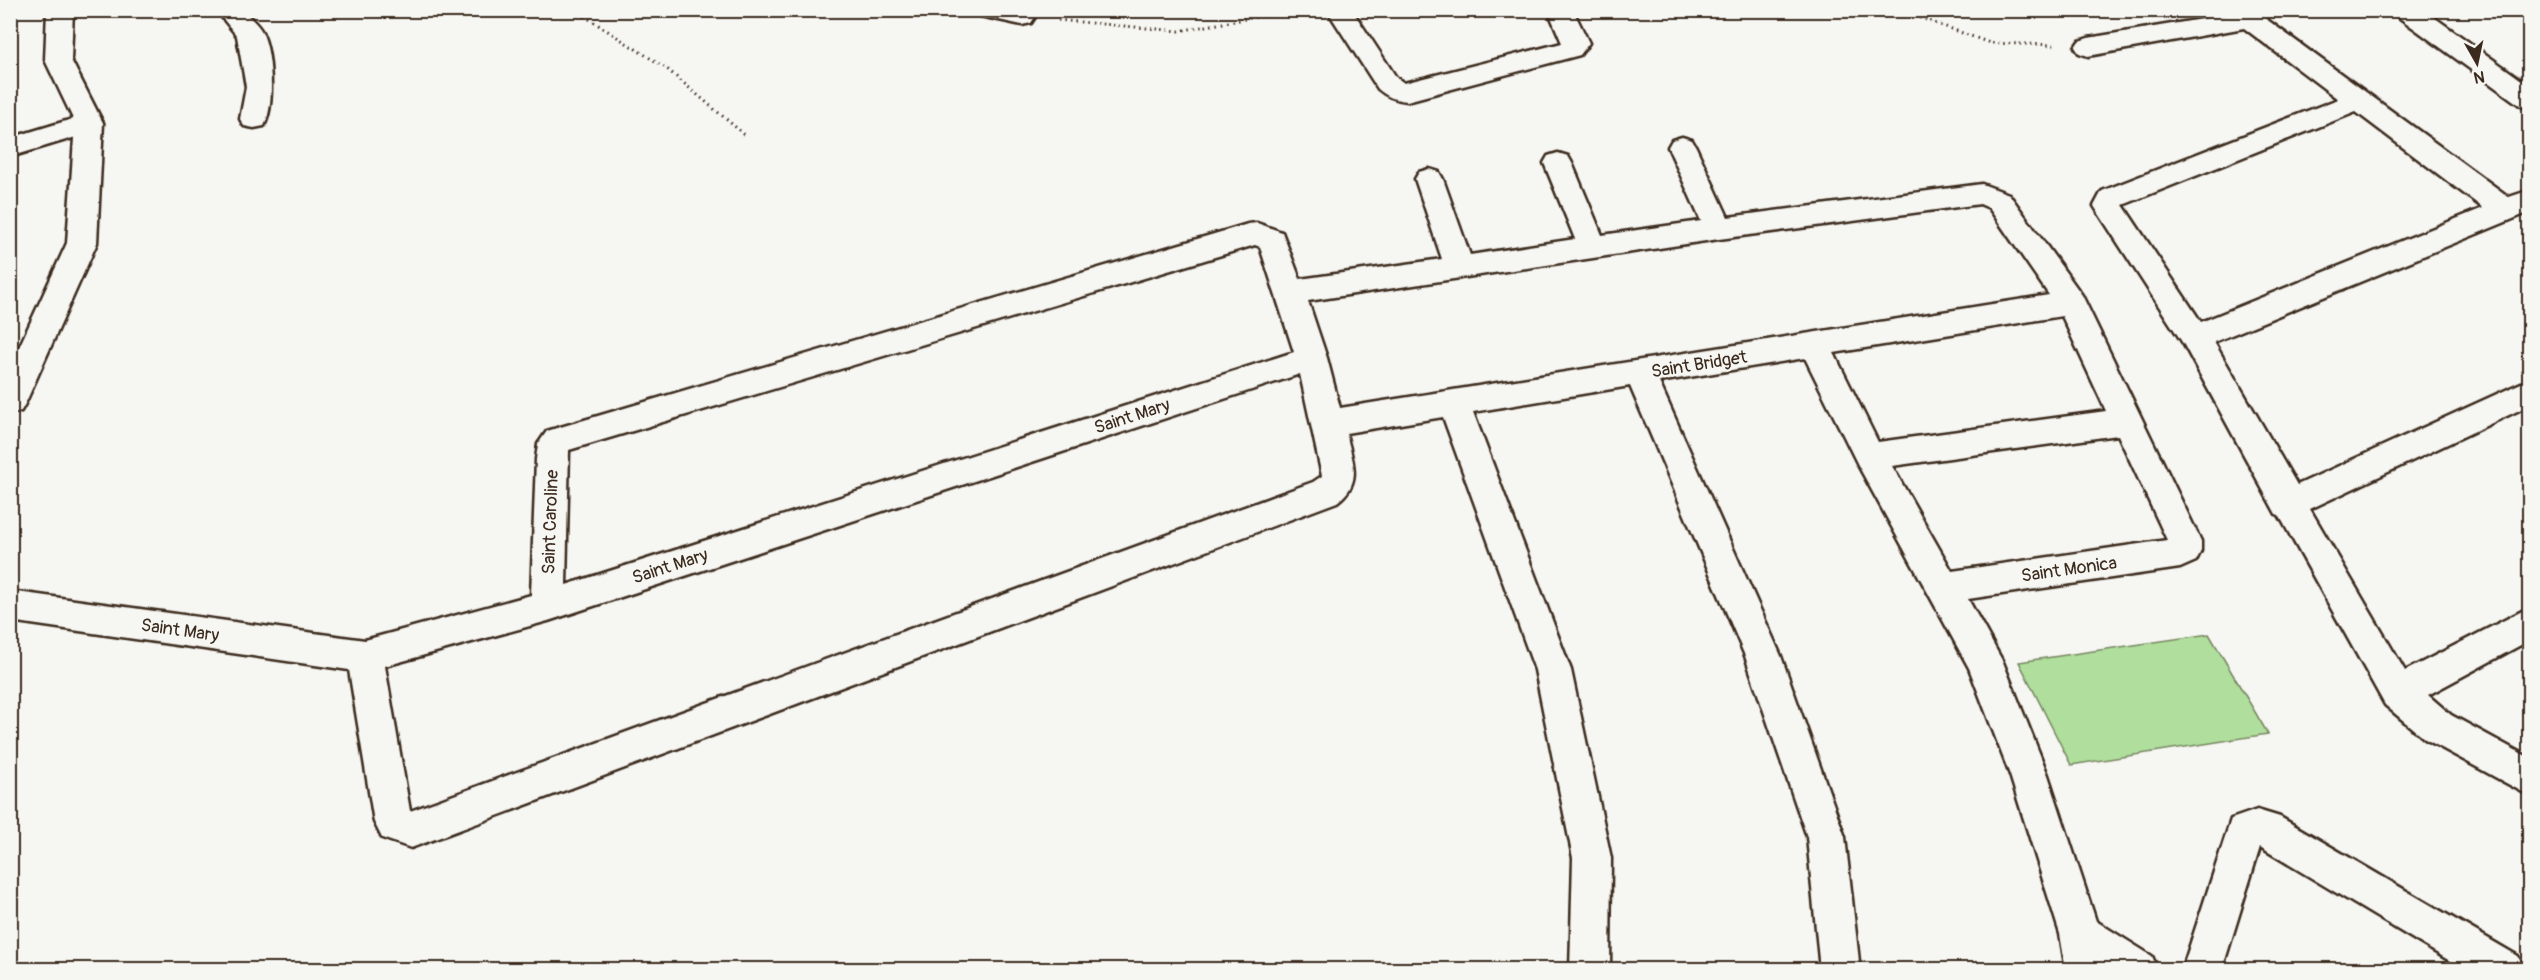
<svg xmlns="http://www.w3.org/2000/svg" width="2540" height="980" viewBox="0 0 2540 980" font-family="Pangolin,sans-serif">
	<rect width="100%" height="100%" fill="#f6f6f2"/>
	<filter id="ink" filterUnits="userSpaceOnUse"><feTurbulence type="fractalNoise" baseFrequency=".0167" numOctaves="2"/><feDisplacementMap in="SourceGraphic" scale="12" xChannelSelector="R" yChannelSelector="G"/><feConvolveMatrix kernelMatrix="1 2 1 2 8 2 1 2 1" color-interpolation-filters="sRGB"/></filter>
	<g filter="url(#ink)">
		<polygon fill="#afde9d" stroke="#75845e" stroke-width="1.5" points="2209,634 2268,734 2071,765 2019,662"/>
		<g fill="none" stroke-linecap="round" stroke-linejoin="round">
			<g stroke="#3b2a1e" stroke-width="5">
				<g id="minor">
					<path d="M216,10H243C249,17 258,24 262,32C272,52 275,106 264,126L254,128L244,126L240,119L246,87L237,36Z"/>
					<polygon points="977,10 1028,10 1035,17 1031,23 1022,25 980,16"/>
					<path d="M1327,10H1352L1396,77L1404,83L1562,43L1548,10H1573L1589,43L1580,55L1407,101C1395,100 1387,97 1378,89Z"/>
					<polygon points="2394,10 2424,10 2530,86 2530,109 2521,106 2397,16"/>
					<path d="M2244,12L2262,16L2509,197L2530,190V212L2214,342L2297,485L2530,379V405L2310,509L2405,671L2530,607V640L2428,695L2451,715L2530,758V796L2425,739L2385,705L2279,515L2276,514L2184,345L2094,206L2102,191L2338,99L2244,28L2088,56L2079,53L2075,47L2079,41L2088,38ZM2356,112L2483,208L2201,322L2123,205Z"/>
					<polygon points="89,114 99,116 103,123 99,130 10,157 10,138"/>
					<path d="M1682,137L1692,140L1696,147L1728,217L1982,184L2009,194L2082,295L2201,541V551L2196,561L2180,568L1968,599L2003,662L2048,775L2096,921L2152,956L2158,970H2066L2060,934L2010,775L1969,668L1858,465L1805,358L1659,382L1781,656L1845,837L1860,970H1820L1807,837L1745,656L1630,386L1473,412L1571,670L1611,858L1610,970H1570L1573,858L1535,670L1443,417L1346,433C1352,460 1364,482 1337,502L411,848L382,838L374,822L349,670L10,621V591L365,640L531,595L536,459L538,444L547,431L1248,224L1257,223L1282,232L1300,279L1442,259L1415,179L1419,172L1429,169L1439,172L1443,179L1470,255L1575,239L1544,163L1548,156L1558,153L1568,156L1572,163L1602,235L1701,221L1668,147L1672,140ZM1980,204L1989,208L2049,295L1340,408L1327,358L1308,301L1719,239ZM1255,245L1260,247L1294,352L566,585L569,450ZM2062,316L2106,411L1878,442L1834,353ZM1300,374L1322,476L1313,482L410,811L385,666L548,621ZM2118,435L2167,540L1952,571L1892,466Z"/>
					<polygon points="2257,810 2280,817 2518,956 2524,970 2465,970 2260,847 2222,970 2182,970 2231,819"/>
				</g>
			</g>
			<g stroke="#3b2a1e" stroke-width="5">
				<polygon id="tertiary" points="47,10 73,10 71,60 103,123 97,243 26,402 21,411 10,414 10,367 67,243 75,123 45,60"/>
			</g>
			<g stroke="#3b2a1e" stroke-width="3" stroke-dasharray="1.5 4" stroke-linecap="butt">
				<polyline points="575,10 667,69 746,136"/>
				<polyline points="1899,10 1990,43 2057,45"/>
				<polyline points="1058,20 1179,31 1294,10"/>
			</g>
			<use href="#minor" fill="#f6f6f2" fill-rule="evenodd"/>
			<use href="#tertiary" fill="#f6f6f2" fill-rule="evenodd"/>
		</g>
	</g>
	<g text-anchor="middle" stroke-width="4.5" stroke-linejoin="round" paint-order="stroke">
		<g font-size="18" fill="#3b2a1e" stroke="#f6f6f2">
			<text transform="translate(1699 364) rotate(-9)" y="6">Saint Bridget</text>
			<text transform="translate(1132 416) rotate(-18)" y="6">Saint Mary</text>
			<text transform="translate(550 522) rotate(-88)" y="6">Saint Caroline</text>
			<text transform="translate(670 566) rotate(-18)" y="6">Saint Mary</text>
			<text transform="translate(2069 569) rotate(-8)" y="6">Saint Monica</text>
			<text transform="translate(180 630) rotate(8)" y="6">Saint Mary</text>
		</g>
	</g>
	<rect width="2540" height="980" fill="none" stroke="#f6f6f2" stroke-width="36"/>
	<rect x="18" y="18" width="2504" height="944" fill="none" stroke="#3b2a1e" stroke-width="2" filter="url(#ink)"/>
	<g transform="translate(2477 63) rotate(171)" stroke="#f6f6f2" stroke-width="4.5" paint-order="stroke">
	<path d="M0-4.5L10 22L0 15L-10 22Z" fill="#3b2a1e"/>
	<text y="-9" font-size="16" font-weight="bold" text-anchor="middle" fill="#3b2a1e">N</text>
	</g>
</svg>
